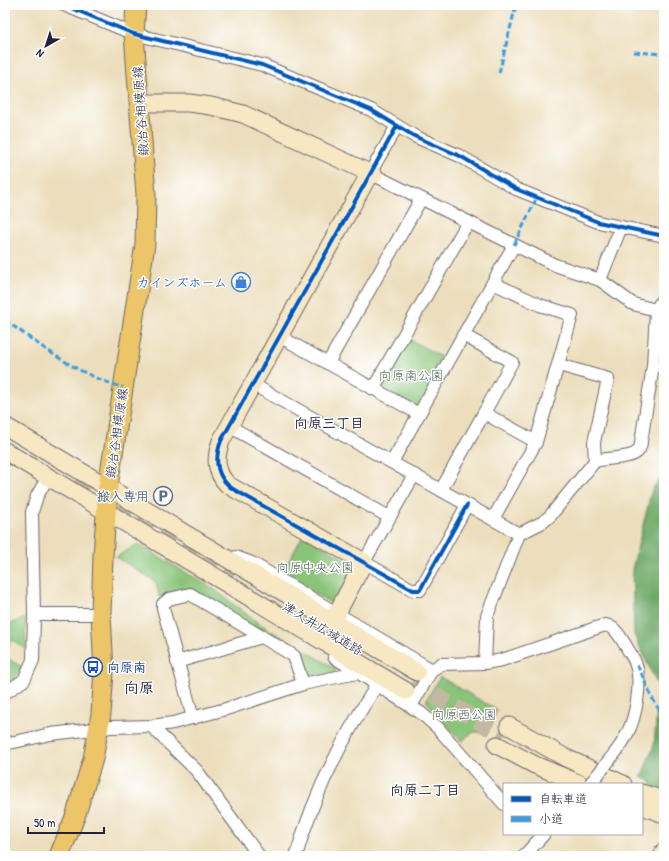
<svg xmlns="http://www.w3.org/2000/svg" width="669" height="861" viewBox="0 0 669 861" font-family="'Patrick Hand','Klee One',sans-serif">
	<rect width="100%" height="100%" fill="#fff"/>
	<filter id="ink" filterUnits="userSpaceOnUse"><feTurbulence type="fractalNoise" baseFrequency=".025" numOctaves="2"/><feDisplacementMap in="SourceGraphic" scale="8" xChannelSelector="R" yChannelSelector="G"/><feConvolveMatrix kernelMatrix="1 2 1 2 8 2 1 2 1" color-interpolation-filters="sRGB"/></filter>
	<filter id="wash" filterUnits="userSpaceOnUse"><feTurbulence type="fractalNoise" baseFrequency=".012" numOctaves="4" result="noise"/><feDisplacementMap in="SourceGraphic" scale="16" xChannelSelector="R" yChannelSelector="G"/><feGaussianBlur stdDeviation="0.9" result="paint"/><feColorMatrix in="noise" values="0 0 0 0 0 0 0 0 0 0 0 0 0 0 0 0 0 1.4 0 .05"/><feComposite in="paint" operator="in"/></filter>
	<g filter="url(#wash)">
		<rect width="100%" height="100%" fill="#ecdebc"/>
		<g fill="#8ac479" stroke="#56735a">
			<polygon points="404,336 448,361 419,414 373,389"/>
			<polygon points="303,535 352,563 354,568 335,600 329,602 282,574"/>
			<polygon points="138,544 215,590 261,625 335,668 335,674 306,679 297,653 191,590 159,597 156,582 116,557"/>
			<polygon points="25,618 26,649 12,640 5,650 5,626"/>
			<polygon points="5,657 22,667 15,678 5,685"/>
			<path d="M440,677L497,710L485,734C473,729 469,734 462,742L426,701Z"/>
		</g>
		<polygon fill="#6faa69" stroke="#486652" points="664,474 664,804 649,780 641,777 654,745 659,688 634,635 632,569 652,489"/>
	</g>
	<g filter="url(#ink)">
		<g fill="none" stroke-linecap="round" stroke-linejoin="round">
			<g stroke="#c4b8a2" stroke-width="17" stroke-dasharray="17 8" stroke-linecap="butt">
				<polyline points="74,481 234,575"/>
				<polyline points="412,682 504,736"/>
			</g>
			<g stroke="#696468" stroke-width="14">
				<g id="street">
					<polyline points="64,5 134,34 262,65 371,110 414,136 460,156 516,189 598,222 664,236"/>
					<polyline points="370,173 397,126"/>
					<polyline points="374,175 555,265 600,280 633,304 656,310"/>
					<polyline points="600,280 621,227"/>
					<polyline points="463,335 512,362 484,413 536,442"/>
					<polyline points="279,336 419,414"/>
					<polyline points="328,363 421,199"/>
					<polyline points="559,365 608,379 594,442 595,461"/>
					<polyline points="252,384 519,534"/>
					<polyline points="373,389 468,222"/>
					<polyline points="229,426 389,517"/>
					<polyline points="392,462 514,245"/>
					<polyline points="414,475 364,562 413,590 420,590 467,505"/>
					<polyline points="441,490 484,413"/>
					<polyline points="493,519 536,442 572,315 540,305 493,283"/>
					<polyline points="236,557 252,563 432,670"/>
					<polyline points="34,614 101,614"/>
					<polyline points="334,657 421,713 438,728 504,804"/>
					<polyline points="177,662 262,637"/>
					<path d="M485,663L487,616L519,534L543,522L550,516L595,461C605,458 632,459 638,451C640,449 641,444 641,442L653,366L656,310L664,297"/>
					<polyline points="5,693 24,680 33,660 34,614 32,512 37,496 48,477"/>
					<path d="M411,706L432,670L441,664L485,663L502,660L605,625C616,627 620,637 626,646C629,652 634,658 636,665C642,683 636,717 627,734C622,746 612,756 604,767"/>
					<polyline points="193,718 163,608 163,604 169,599 190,594 294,656 303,684"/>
					<polyline points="151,726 197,771 259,856"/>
					<polyline points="5,744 51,734 111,727 151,726 173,723 226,709 303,684 357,673"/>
					<path d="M296,856C313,796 343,737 377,685"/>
					<polyline points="524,856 544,834"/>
				</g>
			</g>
			<g stroke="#696468" stroke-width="19">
				<g id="secondary">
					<polyline points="140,103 189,103 211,106 243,114 374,175"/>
					<polyline points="5,426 417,672"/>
					<polyline points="5,451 406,691"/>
					<path d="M337,613L364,562L228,485C215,472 215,458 221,441L370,173"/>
					<polyline points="509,726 566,758 623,784"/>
					<polyline points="497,745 535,765 581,784"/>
					<polyline points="642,793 664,800"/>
					<polyline points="642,806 664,814"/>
					<polyline points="663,856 664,851"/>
				</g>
			</g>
			<g stroke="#696468" stroke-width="21">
				<polyline id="primary" points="59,856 75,817 93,759 101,714 104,671 101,614 103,556 108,487 145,244 146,195 134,34 136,5"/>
			</g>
			<use href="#street" stroke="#fff" stroke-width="12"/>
			<use href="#secondary" stroke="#f7e8c3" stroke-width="17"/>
			<use href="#primary" stroke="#ecc569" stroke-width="19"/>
			<g stroke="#696468" stroke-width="14" stroke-linecap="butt">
				<polyline id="street-bridge" points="590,784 604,767"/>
			</g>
			<use href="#street-bridge" stroke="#fff" stroke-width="12"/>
			<g stroke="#3c9ce2" stroke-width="3" stroke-dasharray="6 3" stroke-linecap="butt">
				<polyline points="634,52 664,54"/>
				<polyline points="499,73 516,5"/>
				<polyline points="514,245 537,197"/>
				<path d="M5,320C41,346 79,376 123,387"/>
				<path d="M637,665C646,681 651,702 664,715"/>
			</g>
			<g stroke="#fff" stroke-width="6">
				<g id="cycleway">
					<polyline points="64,5 134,34 262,65 371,110 414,136 460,156 516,189 598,222 664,236"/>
					<path d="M397,126L221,441C214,460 216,477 233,489L413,590H420L467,505"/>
				</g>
			</g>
			<use href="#cycleway" stroke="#0057b8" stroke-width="4"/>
		</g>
	</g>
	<defs>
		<g id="shop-ring" transform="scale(1)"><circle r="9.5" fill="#fff" stroke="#3f7fe0" stroke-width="1.5"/><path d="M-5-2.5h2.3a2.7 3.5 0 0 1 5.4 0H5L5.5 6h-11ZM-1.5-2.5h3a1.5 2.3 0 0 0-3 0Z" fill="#3f7fe0"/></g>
		<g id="parking-ring" transform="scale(1)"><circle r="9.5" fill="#fff" stroke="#5c6f8a" stroke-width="1.5"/><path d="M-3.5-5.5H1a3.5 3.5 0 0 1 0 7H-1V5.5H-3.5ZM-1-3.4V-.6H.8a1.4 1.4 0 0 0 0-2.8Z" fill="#5c6f8a"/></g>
		<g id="bus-ring" transform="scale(1)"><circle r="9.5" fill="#fff" stroke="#1a4fb4" stroke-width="1.5"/><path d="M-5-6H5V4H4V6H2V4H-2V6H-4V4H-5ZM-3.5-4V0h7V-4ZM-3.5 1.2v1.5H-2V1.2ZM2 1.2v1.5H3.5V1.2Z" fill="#1a4fb4"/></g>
	</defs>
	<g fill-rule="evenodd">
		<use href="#shop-ring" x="241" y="282"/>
		<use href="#parking-ring" x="163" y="496"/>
		<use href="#bus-ring" x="93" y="667"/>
	</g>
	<g text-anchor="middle" stroke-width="3" stroke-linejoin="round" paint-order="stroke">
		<g font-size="13" fill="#22223b" stroke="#fff">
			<text transform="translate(140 111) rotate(-94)" y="5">鍛冶谷相模原線</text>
			<text transform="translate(116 433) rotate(-82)" y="5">鍛冶谷相模原線</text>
			<text transform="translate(323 628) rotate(31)" y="5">津久井広域道路</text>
		</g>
		<g font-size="13" font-weight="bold" fill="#366cbe" stroke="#fff" text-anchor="end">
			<text x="227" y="287">カインズホーム</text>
		</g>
		<g font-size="13" fill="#4c6354" stroke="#fff">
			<text x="411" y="380">向原南公園</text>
			<text x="315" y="572">向原中央公園</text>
			<text x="464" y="719">向原西公園</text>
		</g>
		<g font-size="13" font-weight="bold" fill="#4e5e75" stroke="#fff" text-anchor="end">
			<text x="149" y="501">搬入専用</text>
		</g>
		<g font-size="13" font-weight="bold" fill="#164399" stroke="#fff" text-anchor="start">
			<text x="107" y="672">向原南</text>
		</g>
		<g font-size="14" font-weight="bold" fill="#22223b" stroke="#fff">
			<text x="329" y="428">向原三丁目</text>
			<text x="425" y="795">向原二丁目</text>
		</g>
		<g font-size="15" font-weight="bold" fill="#22223b" stroke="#fff">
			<text x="139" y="693">向原</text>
		</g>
	</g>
	<rect width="669" height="861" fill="none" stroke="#fff" stroke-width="20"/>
	<rect x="503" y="783" width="140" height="52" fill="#ffffff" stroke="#a7a7b1"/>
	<rect x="511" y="796" width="20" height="6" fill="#0057b8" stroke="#a7a7b1"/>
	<text x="539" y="803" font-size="12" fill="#22223b">自転車道</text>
	<rect x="511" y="816" width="20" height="6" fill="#3c9ce2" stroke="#a7a7b1"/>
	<text x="539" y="823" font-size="12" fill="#22223b">小道</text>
	<g transform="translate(46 46) rotate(219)" stroke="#ffffff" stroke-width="3" paint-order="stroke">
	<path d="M0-3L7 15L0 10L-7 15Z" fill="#22223b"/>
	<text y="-6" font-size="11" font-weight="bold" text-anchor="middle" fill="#22223b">N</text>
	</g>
	<path d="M28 827v6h76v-6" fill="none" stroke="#22223b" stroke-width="2"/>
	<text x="34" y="827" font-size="12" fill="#22223b" stroke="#ffffff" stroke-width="3" paint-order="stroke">50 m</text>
</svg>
